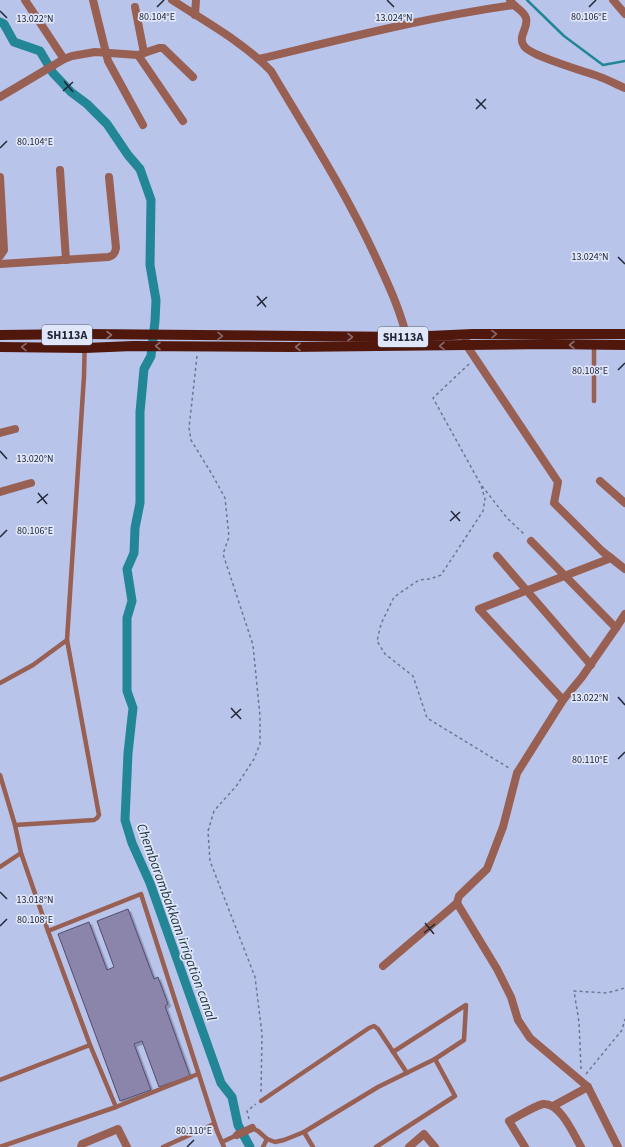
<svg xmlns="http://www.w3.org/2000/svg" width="625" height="1147" viewBox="0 0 625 1147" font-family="'Source Sans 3',sans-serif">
	<defs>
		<filter id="shadow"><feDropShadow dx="2.5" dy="2.5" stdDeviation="0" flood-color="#0004"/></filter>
	</defs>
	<rect width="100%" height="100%" fill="#b9c4eb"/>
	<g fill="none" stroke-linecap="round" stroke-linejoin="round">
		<polyline stroke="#228697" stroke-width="2.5" points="527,0 564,36 603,65 625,61"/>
		<polyline stroke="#228697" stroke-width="9" points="0,22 4,24 14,42 40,51 53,73 71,92 87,104 107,124 128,155 140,169 151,200 150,265 156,300 155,321 151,356 144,369 140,412 140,503 135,528 134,553 127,569 132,601 127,618 127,691 133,708 128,753 125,820 132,843 150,883 221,1083 232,1097 238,1125 250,1147"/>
	</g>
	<polygon fill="#8b85ab" stroke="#534c6f" filter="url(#shadow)" points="128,909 154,979 158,977 168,1004 165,1006 190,1076 159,1087 142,1041 134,1044 151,1090 120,1101 58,934 89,922 107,970 114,967 97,921"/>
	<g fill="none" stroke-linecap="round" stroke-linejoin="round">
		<g stroke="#6f7692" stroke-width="1.5" stroke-dasharray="3 3" stroke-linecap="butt">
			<polyline points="197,356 189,428 191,440 213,476 225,498 229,537 223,554 253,645 260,716 260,744 254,759 237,785 214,811 208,831 210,861 255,977 262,1034 261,1093"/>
			<polyline points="469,364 433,398 481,485 485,499 483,511 441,575 430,579 419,580 394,597 381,624 377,641 385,654 413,676 427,718 509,768"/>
			<polyline points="482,486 507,518 525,535"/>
			<polyline points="581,1069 579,1022 574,991 607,993 625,988"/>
			<polyline points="586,1074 622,1030 625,1019"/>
			<polyline points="249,1119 247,1111 256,1104"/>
		</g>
		<g stroke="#985f53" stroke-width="4.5">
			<polyline points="594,401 594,345"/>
			<polyline points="0,683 33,665 67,640 84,376 85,334"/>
			<polyline points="0,775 15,825 21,853 0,867"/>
			<polyline points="15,825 94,820 97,818 99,815 67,640"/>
			<polyline points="48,931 141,894 217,1131 224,1147"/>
			<polyline points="90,1045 116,1107"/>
			<polyline points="393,1052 466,1005 464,1040 435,1059"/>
			<polyline points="0,1080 90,1045 48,931 21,853"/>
			<polyline points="261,1101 369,1028 374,1026 378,1029 407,1073"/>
			<polyline points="252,1128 258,1131 267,1139 275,1142 284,1140 304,1132 378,1087 435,1059 455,1096 376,1147"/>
			<polyline points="304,1132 313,1147"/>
			<polyline points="222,1142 237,1135"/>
			<polyline points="0,1147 116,1107 198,1074"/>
			<polyline points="163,1147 214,1124"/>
			<polyline points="263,1147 267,1139"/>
		</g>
		<g stroke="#985f53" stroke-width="8">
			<polyline points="25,0 64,59"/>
			<polyline points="93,0 108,61 143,125"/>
			<path d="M172,0C206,22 243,42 271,71C308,133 347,194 377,260C389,286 402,314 408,343"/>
			<path d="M510,0C514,8 523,9 526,18C529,28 517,36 524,46C530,56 587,72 600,77C609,80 617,85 625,88"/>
			<polyline points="613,0 625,14"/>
			<polyline points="135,7 144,53"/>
			<polyline points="195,15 196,0"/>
			<polyline points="138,55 183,121"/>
			<path d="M259,59C343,39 427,17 513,5"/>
			<polyline points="0,97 64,59 72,56 95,52 138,55 159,48 163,48 193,77"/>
			<polyline points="60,170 66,260"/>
			<polyline points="0,177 4,250 0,256"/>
			<path d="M0,264L108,257C113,256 115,254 116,248L109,177"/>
			<polyline points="466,341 467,346 475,358 558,482 554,503 602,551 625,569"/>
			<polyline points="0,433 15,429"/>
			<polyline points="600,481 625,503"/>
			<polyline points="0,492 31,483"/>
			<polyline points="531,541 616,628 625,614"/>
			<polyline points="497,556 591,665"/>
			<polyline points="611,558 479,609 563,700 582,677 616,628"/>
			<polyline points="457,903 497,969 511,997 518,1020 530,1038 588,1087 618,1147"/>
			<polyline points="383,966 457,903 459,896 487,869 503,827 517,773 563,700"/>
			<polyline points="553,1106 588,1087"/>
			<polyline points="237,1135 252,1128"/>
			<polyline points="81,1147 82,1144 118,1129 127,1147"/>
			<polyline points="409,1147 424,1134 435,1147"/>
			<path d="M525,1147L509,1121C519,1116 534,1106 543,1104C560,1102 574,1135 581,1147"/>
		</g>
		<g stroke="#50170d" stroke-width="10">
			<polyline points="0,335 85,334 407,337 473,334 625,334"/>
			<polyline points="0,347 85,348 133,346 291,347 548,344 625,345"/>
		</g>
	</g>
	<defs><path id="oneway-chevron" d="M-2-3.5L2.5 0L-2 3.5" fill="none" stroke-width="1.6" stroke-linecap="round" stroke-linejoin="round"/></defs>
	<g stroke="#896a6c">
		<use href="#oneway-chevron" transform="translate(494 334) rotate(-1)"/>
		<use href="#oneway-chevron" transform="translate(109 335)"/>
		<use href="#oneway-chevron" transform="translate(220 336) rotate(1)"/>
		<use href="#oneway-chevron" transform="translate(350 337)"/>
		<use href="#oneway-chevron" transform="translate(572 345) rotate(-180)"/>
		<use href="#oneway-chevron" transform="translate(158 346) rotate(-180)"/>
		<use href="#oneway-chevron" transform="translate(442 346) rotate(179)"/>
		<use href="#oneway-chevron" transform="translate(24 347) rotate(-179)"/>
		<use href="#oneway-chevron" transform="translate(298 347) rotate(180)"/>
	</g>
	<path fill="none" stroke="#232736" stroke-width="1.5" d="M387,0L394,7M157,7L164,0M589,7L596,0M0,11L7,18M64,81L73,92M63,91L73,82M476,99L486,109M476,109L486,99M0,148L7,141M618,257L625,264M257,296L266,307M257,306L267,297M618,370L625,363M0,451L7,459M38,493L47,504M37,503L48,494M451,511L460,521M450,521L460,512M0,537L7,530M618,697L625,705M231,708L241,719M231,718L241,709M618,759L625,752M0,892L7,899M425,923L434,934M0,926L7,919M424,933L435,924M187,1147L194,1140"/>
	<g text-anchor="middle" stroke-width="3.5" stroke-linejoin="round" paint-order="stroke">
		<g fill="#dfe6fa" stroke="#5b6071" stroke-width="1">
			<rect x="42" y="325" width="50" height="20" rx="3"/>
			<rect x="378" y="327" width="50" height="20" rx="3"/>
		</g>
		<g font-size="12" font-weight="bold" fill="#232736">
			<text x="67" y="339">SH113A</text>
			<text x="403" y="341">SH113A</text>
		</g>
		<g font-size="14" font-style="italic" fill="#1f353a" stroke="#dfe6fa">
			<text transform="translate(177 922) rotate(70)" y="5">Chembarambakkam irrigation canal</text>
		</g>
	</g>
	<g font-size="10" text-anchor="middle" fill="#232736" stroke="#dfe6fa" stroke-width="3.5" stroke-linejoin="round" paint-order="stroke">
		<text x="157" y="20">80.104°E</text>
		<text x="589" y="20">80.106°E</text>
		<text x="394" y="21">13.024°N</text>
		<text x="35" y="22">13.022°N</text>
		<text x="35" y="145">80.104°E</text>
		<text x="590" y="260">13.024°N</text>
		<text x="590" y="374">80.108°E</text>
		<text x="35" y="462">13.020°N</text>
		<text x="35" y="534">80.106°E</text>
		<text x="590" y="701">13.022°N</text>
		<text x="590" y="763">80.110°E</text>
		<text x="35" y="903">13.018°N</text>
		<text x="35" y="923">80.108°E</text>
		<text x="194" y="1134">80.110°E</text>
	</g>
</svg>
